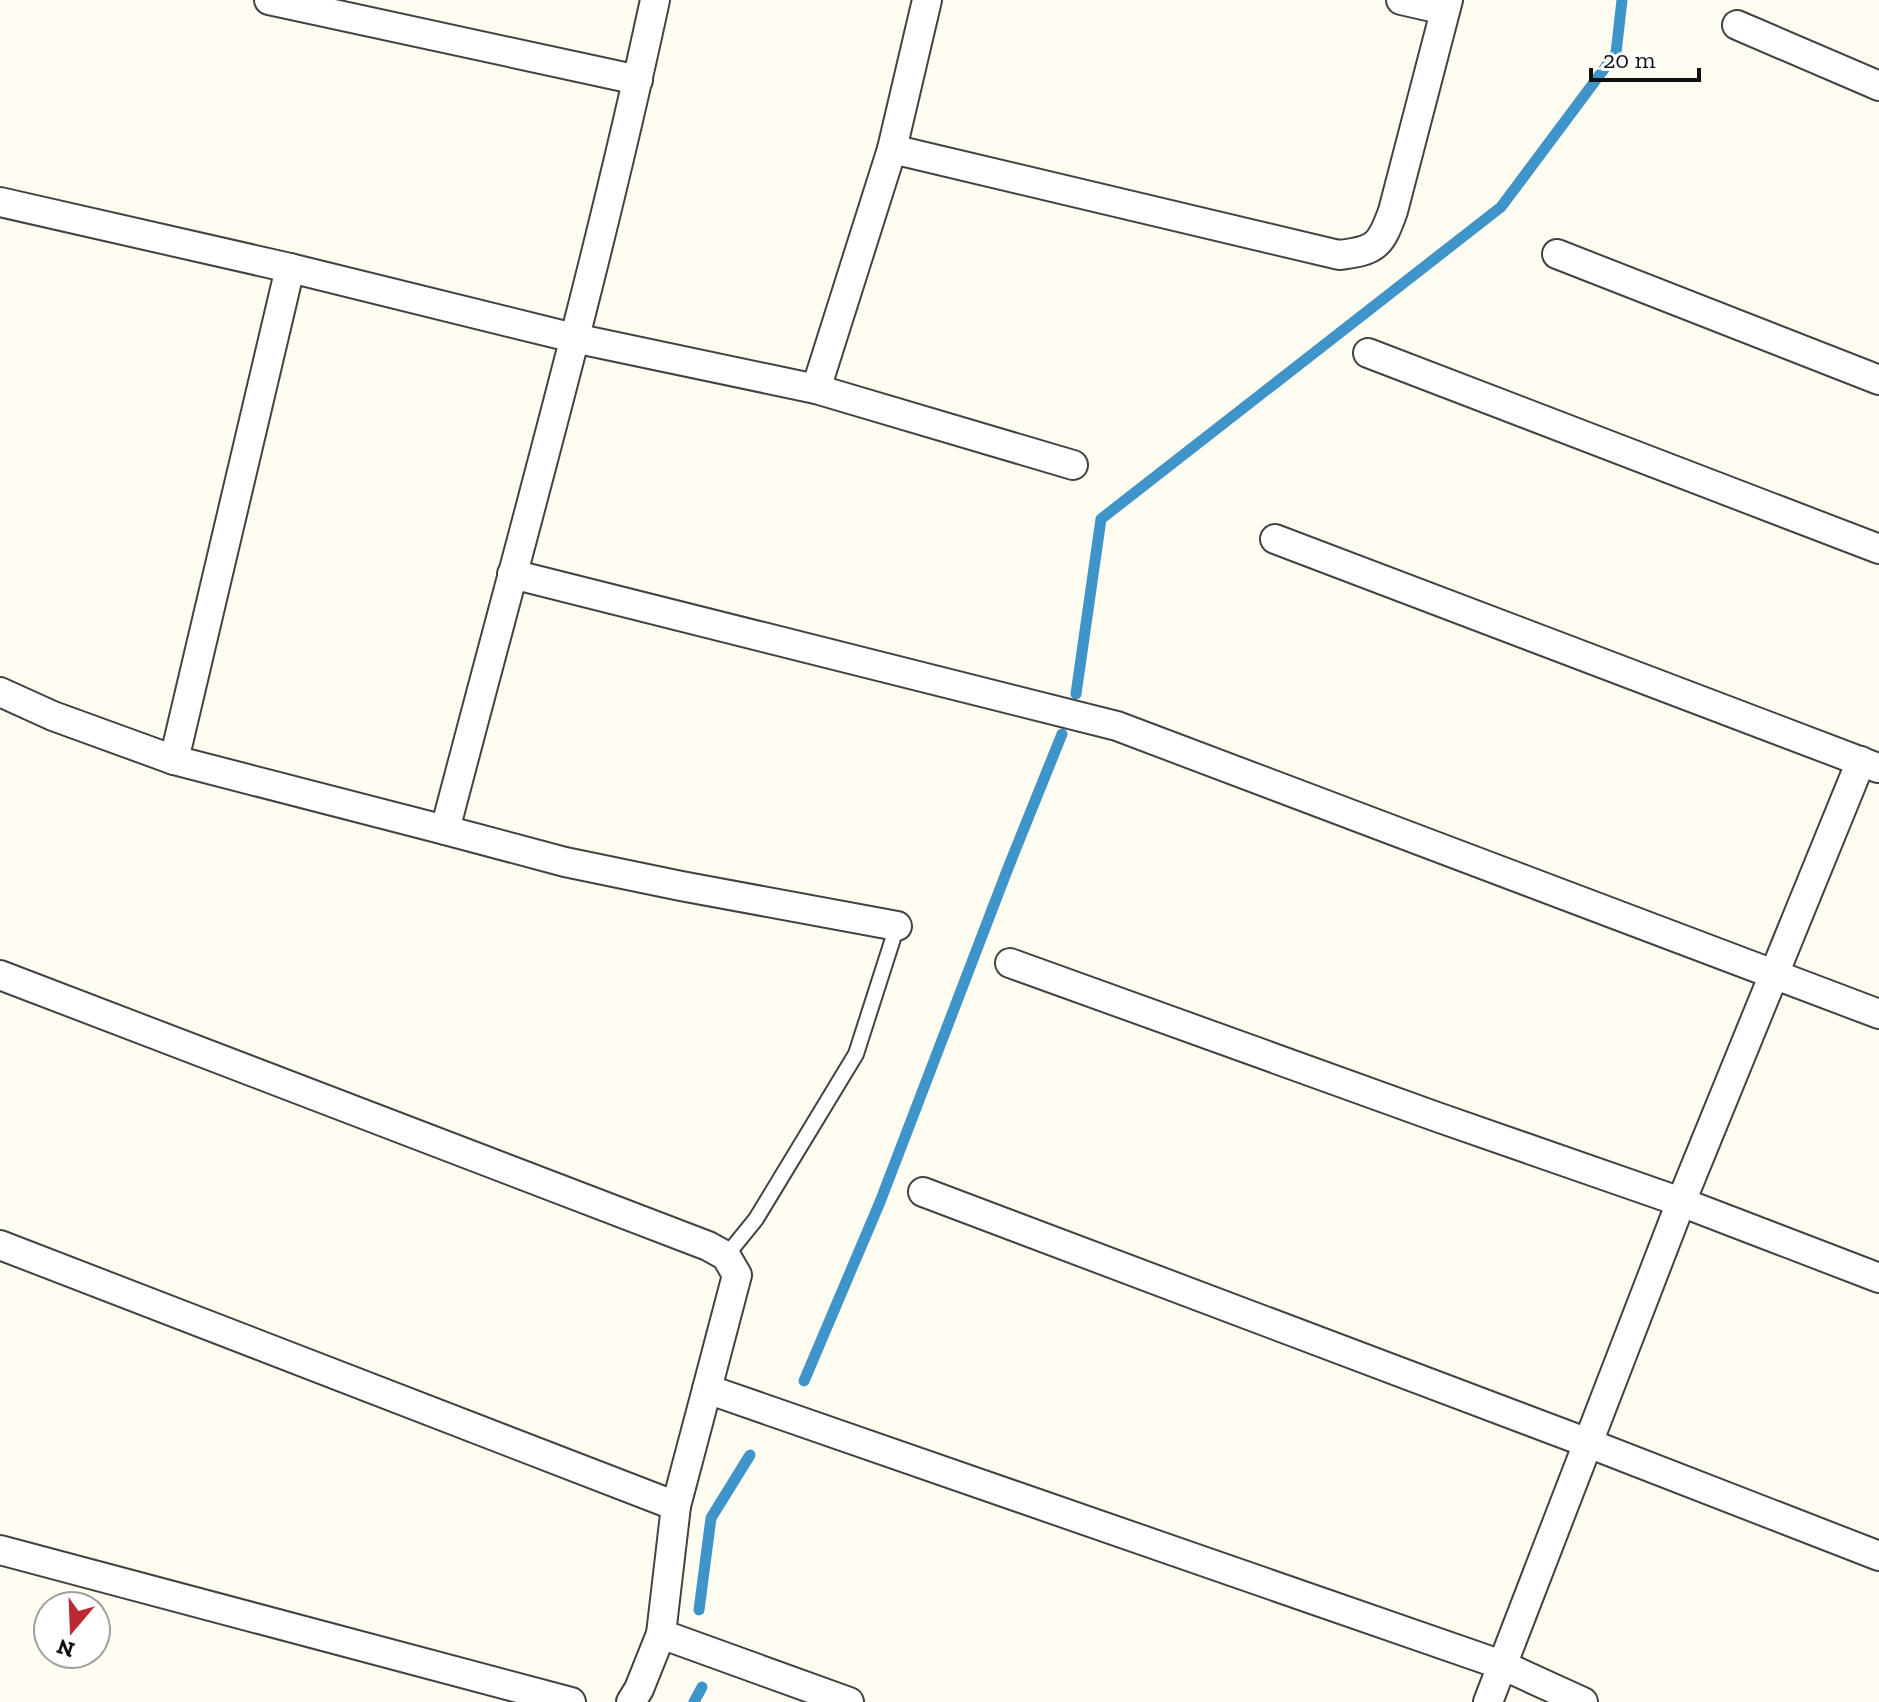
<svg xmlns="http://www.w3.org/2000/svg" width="1879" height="1702" viewBox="0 0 1879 1702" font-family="'Zilla Slab',serif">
	<rect width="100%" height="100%" fill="#fffcf1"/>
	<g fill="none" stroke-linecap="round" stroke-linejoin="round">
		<g stroke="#3f94ca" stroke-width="11">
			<polyline points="1076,694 1101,519 1501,207 1616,53 1622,0"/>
			<polyline points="804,1381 880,1202 1008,868 1062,734"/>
			<polyline points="699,1610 711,1518 750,1455"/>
			<polyline points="694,1702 702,1687"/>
		</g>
		<g stroke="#424242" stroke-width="18">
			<polyline id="lane" points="726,1256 756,1219 856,1054 897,926"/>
		</g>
		<g stroke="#424242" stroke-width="32">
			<g id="street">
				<polyline points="269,0 638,80"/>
				<polyline points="1401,0 1445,10"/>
				<polyline points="1737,25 1879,86"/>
				<polyline points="892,149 927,0"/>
				<path d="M0,202L290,268L174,760L445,830C517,554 595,279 655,0"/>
				<polyline points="1557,254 1879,380"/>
				<polyline points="290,268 574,338 816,389 1073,465"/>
				<polyline points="1368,353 1879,549"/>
				<path d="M816,389L892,149L1339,255C1376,251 1381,245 1393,211L1448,0"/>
				<polyline points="1275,539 1878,768"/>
				<polyline points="512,574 1117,726 1879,1014"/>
				<polyline points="0,692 53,716 174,760"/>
				<polyline points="445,830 565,862 681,886 897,926"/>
				<polyline points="1010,963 1437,1117 1681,1202 1879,1278"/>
				<polyline points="0,975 708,1246 726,1256 737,1275 707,1389"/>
				<polyline points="923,1192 1588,1443 1879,1556"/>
				<polyline points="0,1245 676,1506"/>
				<polyline points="0,1550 571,1702"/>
				<polyline points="631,1702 639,1689 661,1634"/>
				<polyline points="849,1702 661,1634 676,1506 707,1389 1502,1665 1583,1702"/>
				<polyline points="1488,1702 1681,1202 1861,761"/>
			</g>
		</g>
		<use href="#lane" stroke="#fff" stroke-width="14"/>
		<use href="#street" stroke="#fff" stroke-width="28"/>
	</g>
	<g transform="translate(72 1630) rotate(199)"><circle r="38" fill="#ffffff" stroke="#9f9f9f" stroke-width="2"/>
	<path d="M0-6L14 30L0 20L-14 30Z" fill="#bc2932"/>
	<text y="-12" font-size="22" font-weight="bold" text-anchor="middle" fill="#0f0f0f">N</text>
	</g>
	<path d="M1591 68v12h108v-12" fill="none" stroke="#0f0f0f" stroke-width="4"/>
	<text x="1603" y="68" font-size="24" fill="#0f0f0f" stroke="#ffffff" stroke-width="6" paint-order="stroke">20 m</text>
</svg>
